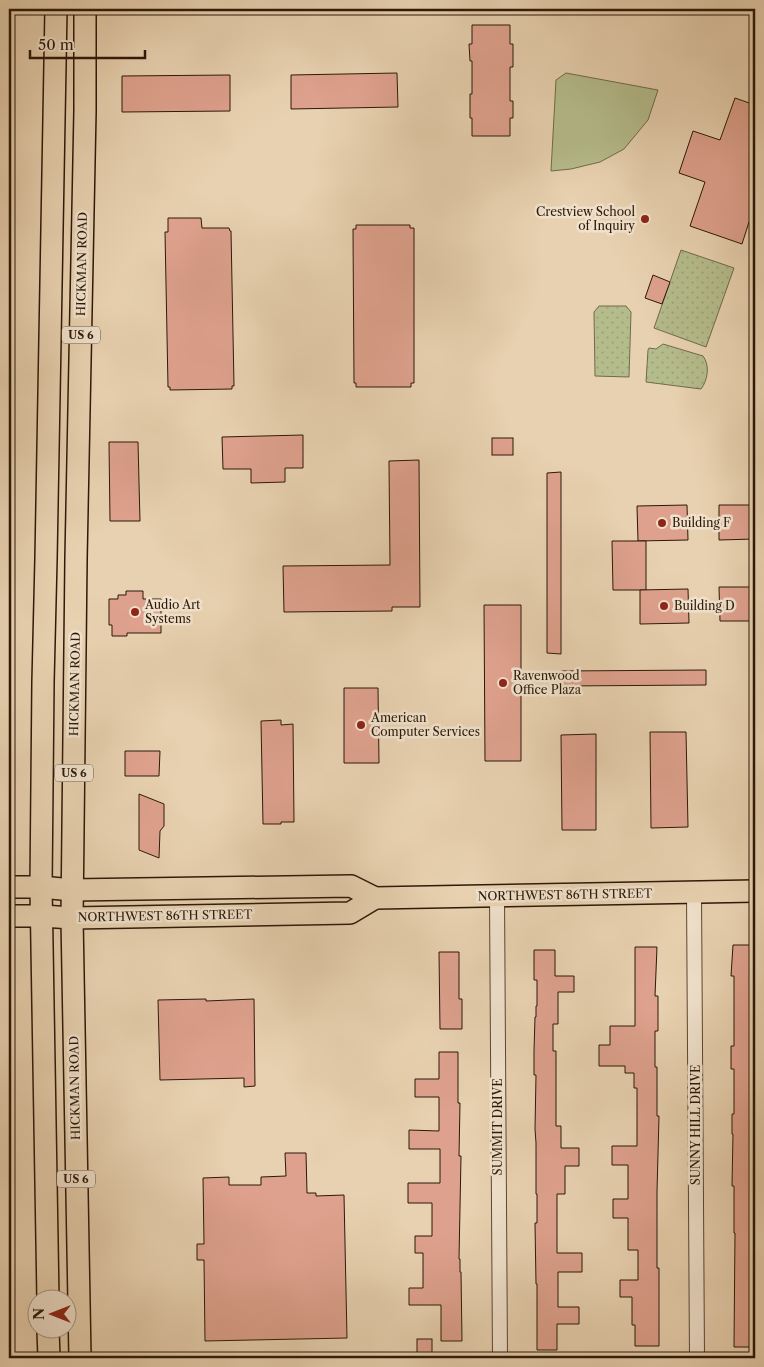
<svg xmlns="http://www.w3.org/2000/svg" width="764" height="1367" viewBox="0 0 764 1367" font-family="'Libre Caslon Text',serif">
	<defs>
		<pattern id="park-dots" width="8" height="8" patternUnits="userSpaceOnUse" patternTransform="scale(1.25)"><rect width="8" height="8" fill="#b5bc8c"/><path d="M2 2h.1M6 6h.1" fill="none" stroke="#9ca177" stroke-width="1.8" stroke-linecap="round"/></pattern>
	</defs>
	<rect width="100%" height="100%" fill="#e8d1b0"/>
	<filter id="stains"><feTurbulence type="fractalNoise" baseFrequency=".004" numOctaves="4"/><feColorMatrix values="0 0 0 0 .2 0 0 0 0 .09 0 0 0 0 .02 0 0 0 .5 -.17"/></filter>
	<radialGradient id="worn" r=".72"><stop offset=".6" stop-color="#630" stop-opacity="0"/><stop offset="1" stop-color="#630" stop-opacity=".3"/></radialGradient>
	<g fill="url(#park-dots)" stroke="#706a4a">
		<polygon points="681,250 734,268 706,347 654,328"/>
		<polygon points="599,306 626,306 631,312 629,377 595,376 594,312"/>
		<path d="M663,344L703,356C710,365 708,380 701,389L646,382L648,350L649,348L656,349Z"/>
	</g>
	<polygon fill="#b5bc8c" stroke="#706a4a" points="566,73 658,90 648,120 624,149 600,162 571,169 551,171 556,80"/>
	<g fill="#dea18d" stroke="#2c1908">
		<polygon points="472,25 510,25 510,44 513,44 513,67 510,67 510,101 513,101 513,118 510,118 510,136 472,136 472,118 470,118 470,94 472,94 472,61 470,61 469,44 472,44"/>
		<polygon points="397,73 398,107 291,109 291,75"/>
		<polygon points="230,75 230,111 122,112 122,76"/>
		<polygon points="735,98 755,105 755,224 749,222 742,244 690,226 705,182 679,173 693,131 720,140"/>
		<polygon points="168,218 201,218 202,228 229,228 230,231 231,231 234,386 232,386 232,389 170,390 170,387 168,387 165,232 168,232"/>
		<polygon points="356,225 410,225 410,228 414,228 414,383 411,383 411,387 356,387 356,383 354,383 353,229 356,229"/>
		<polygon points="653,275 670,282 662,304 645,298"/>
		<polygon points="303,435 303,468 285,468 285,482 251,483 251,469 223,469 222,437"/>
		<rect x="492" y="438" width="21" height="17"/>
		<polygon points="109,442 138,442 140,521 110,521"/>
		<polygon points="419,460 420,607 392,607 392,611 284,612 283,566 390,565 389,461"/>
		<polygon points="561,472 561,654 547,653 547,473"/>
		<polygon points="687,505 688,540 638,541 637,506"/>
		<polygon points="719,505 755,505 755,539 719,540"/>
		<polygon points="612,541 646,541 646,590 613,590"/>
		<polygon points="719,587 755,587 755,621 720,621"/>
		<polygon points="688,589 689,623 640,624 640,590"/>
		<polygon points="126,591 143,591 143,599 161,599 161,633 127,633 127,636 112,636 112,625 109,625 109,599 118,599 118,595 126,595"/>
		<polygon points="484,605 521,605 521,761 485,761"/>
		<polygon points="706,670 706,685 561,686 561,671"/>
		<polygon points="344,688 378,688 379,763 344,763"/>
		<polygon points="281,720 281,725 293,724 294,822 281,822 281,824 263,824 261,721"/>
		<polygon points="650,732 686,732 688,827 651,828"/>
		<polygon points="596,734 596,830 562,830 561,735"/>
		<polygon points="125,751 160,751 159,776 125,776"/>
		<polygon points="139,794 164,804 164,826 160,831 159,858 139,850"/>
		<polygon points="733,945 754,945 753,1150 755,1150 755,1165 754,1165 754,1203 755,1203 755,1347 734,1347 735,1233 734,1233 734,1186 732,1186 733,1134 732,1134 732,1114 734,1114 734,1069 731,1069 731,1046 734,1046 734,976 731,976"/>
		<polygon points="635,947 657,947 655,996 658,996 658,1031 655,1031 655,1067 657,1067 657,1116 659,1116 657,1192 657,1268 659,1268 659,1346 635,1346 635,1325 632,1325 632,1297 620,1297 620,1280 638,1280 638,1250 628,1250 628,1218 613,1218 613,1199 628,1199 628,1165 612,1165 612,1146 637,1146 637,1088 634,1088 634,1073 625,1073 625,1066 599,1066 599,1045 610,1045 610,1026 635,1026"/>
		<polygon points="534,950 555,950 555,976 574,976 574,992 558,992 558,1024 553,1024 553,1051 556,1051 556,1126 561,1126 561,1148 579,1148 579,1166 565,1166 565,1194 557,1194 557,1253 582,1253 582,1272 558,1272 558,1307 579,1307 579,1324 557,1324 557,1350 537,1350 537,1284 536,1284 535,1223 537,1223 537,1194 536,1194 536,1143 535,1129 536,1075 534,1075 534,1051 535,1017 536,1017 536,1006 537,1006 537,980 534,980"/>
		<polygon points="439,952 459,952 459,999 462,999 462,1029 440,1029"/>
		<polygon points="206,999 206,1001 254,999 255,1086 244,1087 244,1078 160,1080 158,1000"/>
		<polygon points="439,1052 458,1052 458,1103 460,1103 459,1156 461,1156 459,1259 460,1259 460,1272 461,1272 462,1341 441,1341 441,1305 409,1305 409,1288 423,1288 423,1253 415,1253 415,1236 432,1236 432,1203 408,1203 408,1183 440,1183 440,1149 409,1149 409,1130 439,1131 439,1097 415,1097 415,1079 439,1079"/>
		<polygon points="285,1153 306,1153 307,1193 316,1193 316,1196 344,1195 347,1338 205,1341 204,1260 197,1260 197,1244 204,1244 203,1178 229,1177 229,1185 261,1185 261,1177 286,1176"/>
		<rect x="417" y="1339" width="15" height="18"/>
	</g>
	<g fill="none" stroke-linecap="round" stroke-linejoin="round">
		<g stroke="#5b4732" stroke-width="16">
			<g id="street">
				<polyline points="694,892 697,1358"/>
				<polyline points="497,896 500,1358"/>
			</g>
		</g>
		<g stroke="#2c1908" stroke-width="24">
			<g id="primary">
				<polyline points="9,887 41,887 72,890 351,886 375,898 755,891"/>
				<polyline points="9,916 42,916 72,918 350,913 375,898"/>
				<polyline points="48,1300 41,887 43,682 46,559 56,9"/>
				<polyline points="48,1330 49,1358"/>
				<polyline points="80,1358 72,918 76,559 85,111 85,9"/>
			</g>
		</g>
		<use href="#street" stroke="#f0e1cc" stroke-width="14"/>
		<use href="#primary" stroke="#e8d1b0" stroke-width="21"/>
	</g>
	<g fill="#8f2418" stroke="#f0e1cc" stroke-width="2">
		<circle cx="645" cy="219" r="5"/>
		<circle cx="662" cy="523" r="5"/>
		<circle cx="664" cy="606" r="5"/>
		<circle cx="135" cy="612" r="5"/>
		<circle cx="503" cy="683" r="5"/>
		<circle cx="361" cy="725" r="5"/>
	</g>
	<g text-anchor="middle" stroke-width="5" stroke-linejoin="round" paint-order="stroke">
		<g fill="#f0e1cc" stroke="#675543" stroke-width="1">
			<rect x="62" y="326.5" width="38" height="17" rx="4"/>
			<rect x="55" y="764.5" width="38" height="17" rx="4"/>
			<rect x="57" y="1170.5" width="38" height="17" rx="4"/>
		</g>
		<g font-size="11" font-weight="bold" fill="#2c1908">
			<text x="81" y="339">US 6</text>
			<text x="74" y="777">US 6</text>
			<text x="76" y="1183">US 6</text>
		</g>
		<g font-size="12" fill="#2c1908" stroke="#f0e1cc" text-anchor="start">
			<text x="635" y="216" text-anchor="end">Crestview School<tspan x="635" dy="14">of Inquiry</tspan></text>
			<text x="672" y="527">Building F</text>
			<text x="145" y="609">Audio Art<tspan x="145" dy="14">Systems</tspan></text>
			<text x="674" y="610">Building D</text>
			<text x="513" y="680">Ravenwood<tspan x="513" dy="14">Office Plaza</tspan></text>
			<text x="371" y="722">American<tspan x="371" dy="14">Computer Services</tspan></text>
		</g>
		<g font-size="12" fill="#2c1908" stroke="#f0e1cc">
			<text transform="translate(82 264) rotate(-89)" y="4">HICKMAN ROAD</text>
			<text transform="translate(75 684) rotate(-89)" y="4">HICKMAN ROAD</text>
			<text transform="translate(565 895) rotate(-1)" y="4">NORTHWEST 86TH STREET</text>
			<text transform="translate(165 916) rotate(-1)" y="4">NORTHWEST 86TH STREET</text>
			<text transform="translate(75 1088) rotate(-91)" y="4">HICKMAN ROAD</text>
			<text transform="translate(696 1125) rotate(-90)" y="4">SUNNY HILL DRIVE</text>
			<text transform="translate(498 1127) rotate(-90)" y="4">SUMMIT DRIVE</text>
		</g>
	</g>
	<rect width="764" height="1367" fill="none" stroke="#e8d1b0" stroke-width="30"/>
	<rect x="10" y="10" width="744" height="1347" fill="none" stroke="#2c1908" stroke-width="2.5"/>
	<rect x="15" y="15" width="734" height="1337" fill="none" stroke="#2c1908"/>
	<g transform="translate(52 1314) rotate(270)"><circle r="24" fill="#f0e1cc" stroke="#a2917e"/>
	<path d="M0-4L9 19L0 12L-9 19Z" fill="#8f2418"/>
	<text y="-8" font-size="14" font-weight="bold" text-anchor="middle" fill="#2c1908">N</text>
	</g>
	<path d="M30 50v8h115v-8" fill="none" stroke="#2c1908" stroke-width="2.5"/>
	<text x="38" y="50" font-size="15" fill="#2c1908" stroke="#f0e1cc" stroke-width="4" paint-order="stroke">50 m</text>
	<rect width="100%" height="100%" filter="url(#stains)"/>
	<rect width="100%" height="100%" fill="url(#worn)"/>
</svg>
